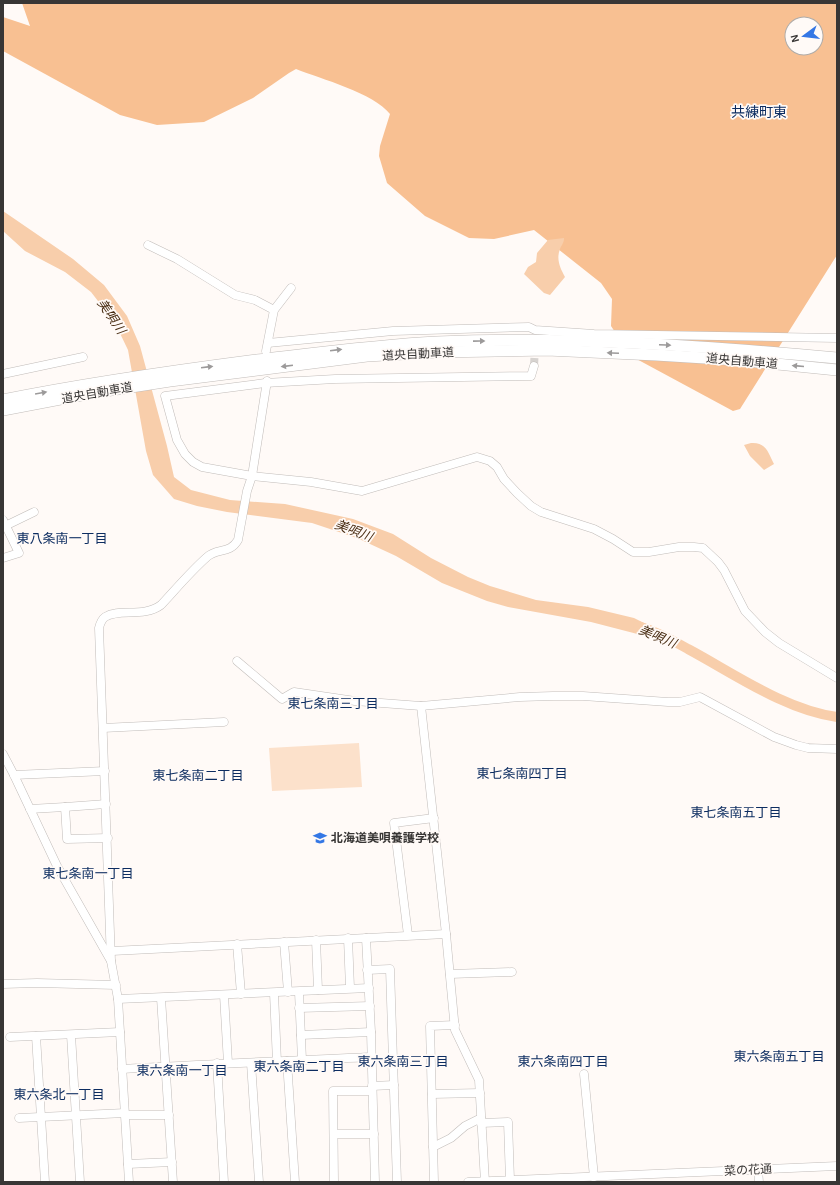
<svg xmlns="http://www.w3.org/2000/svg" width="840" height="1185" viewBox="0 0 840 1185" font-family="'Alegreya Sans','Noto Sans JP',sans-serif">
	<rect width="100%" height="100%" fill="#fffaf7"/>
	<polygon fill="#fce1cb" points="359,743 362,787 272,791 269,748"/>
	<path fill="#f8c092" fill-rule="evenodd" d="M22,3H837V255L740,409L733,411L631,356L611,326L612,299L601,283L534,230L494,239L469,238L425,216L387,183L379,156L380,146L390,114C374,93 321,79 296,69L289,73L253,98L204,122L157,125L120,115L3,51V17L30,26ZM792,24H816V48H792Z"/>
	<g fill="#f8ceab">
		<polygon points="3,211 73,259 104,285 127,316 140,346 167,446 174,477 191,490 230,500 285,504 353,519 393,534 431,558 468,577 490,586 536,600 588,607 634,618 650,626 649,637 591,622 508,607 487,601 442,583 396,556 357,538 312,523 227,512 197,506 174,499 153,475 146,451 128,350 115,323 91,292 65,272 25,251 3,231"/>
		<path d="M564,238C564,243 562,244 560,249C556,259 560,268 565,277L550,295L544,293L524,274L528,267L536,262L537,253L548,240Z"/>
		<path d="M751,443C766,442 768,452 774,464L764,470L750,456L744,445Z"/>
	</g>
	<g fill="none" stroke-linecap="round" stroke-linejoin="round">
		<path stroke="#f8ceab" stroke-width="10" d="M638,626C655,631 672,640 688,649C733,673 785,710 837,717"/>
		<polyline stroke="#d7d3d0" stroke-width="8" stroke-dasharray="8 4" stroke-linecap="butt" points="534,366 535,347"/>
		<g stroke="#c1bcb9" stroke-width="9">
			<g id="minor">
				<polyline points="148,245 177,259 235,295 255,300 274,310"/>
				<polyline points="268,343 393,331 529,327 535,330 594,334 837,338"/>
				<polyline points="266,351 274,310 291,288"/>
				<polyline points="534,366 531,376 335,379 265,383 165,396 177,440 185,454 193,462 202,467 252,476 311,482 362,491 477,457 490,461 497,467 504,479 517,493 531,506 541,512 594,529 613,539 633,552 649,552 679,547 694,547 703,548 718,562 724,570 745,611 765,632 779,643 837,678"/>
				<polyline points="3,374 83,357"/>
				<polyline points="3,520 19,553 3,558"/>
				<polyline points="3,527 34,512"/>
				<polyline points="237,661 282,699 294,692 355,701 421,706 520,697 553,696 583,696 668,702 680,702 700,697 774,737 796,745 808,748 837,749"/>
				<polyline points="421,706 446,934 455,1030 479,1080 485,1182"/>
				<polyline points="103,728 224,722"/>
				<polyline points="3,754 14,775 57,866 111,961"/>
				<polyline points="14,775 105,771"/>
				<polyline points="106,804 65,807 67,839 108,838"/>
				<polyline points="30,809 65,807"/>
				<polyline points="408,935 394,823 434,818"/>
				<polyline points="348,938 350,988"/>
				<polyline points="366,938 371,1032 375,1182"/>
				<polyline points="316,940 318,990"/>
				<polyline points="284,942 288,992"/>
				<polyline points="237,944 241,994"/>
				<polyline points="112,951 446,934"/>
				<polyline points="367,970 390,969 397,1182"/>
				<polyline points="450,974 512,972"/>
				<polyline points="3,984 37,983 116,985"/>
				<polyline points="299,992 302,1060"/>
				<polyline points="274,993 277,1062"/>
				<polyline points="224,995 228,1063"/>
				<polyline points="161,998 173,1182"/>
				<polyline points="118,999 369,988"/>
				<polyline points="299,1008 370,1006"/>
				<polyline points="71,1035 80,1182"/>
				<polyline points="301,1035 371,1032"/>
				<polyline points="36,1036 45,1182"/>
				<polyline points="10,1037 120,1032"/>
				<polyline points="287,1061 295,1182"/>
				<polyline points="217,1063 224,1182"/>
				<polyline points="251,1063 259,1182"/>
				<path d="M122,1069C205,1064 288,1061 372,1057"/>
				<polyline points="584,1074 594,1177"/>
				<polyline points="372,1086 394,1085"/>
				<polyline points="432,1094 480,1093"/>
				<polyline points="19,1118 125,1113 127,1115 169,1115"/>
				<polyline points="481,1123 508,1122 510,1180"/>
				<polyline points="334,1134 374,1134"/>
				<polyline points="433,1147 451,1138 465,1126 481,1118"/>
				<polyline points="128,1164 172,1162"/>
				<polyline points="758,1170 759,1182"/>
				<path d="M129,1182L118,999L111,961L99,628C100,624 101,620 105,617C120,608 143,618 161,605C176,589 190,572 207,557C217,548 230,554 238,540L247,491L252,476L267,381"/>
				<polyline points="334,1182 333,1091 372,1091"/>
				<polyline points="434,1182 430,1026 455,1025"/>
				<polyline points="468,1182 837,1166"/>
			</g>
		</g>
		<g stroke="#c1bcb9" stroke-width="12">
			<g id="highway">
				<path d="M3,400C87,383 172,371 257,360C317,353 377,345 437,342C571,336 704,346 837,358"/>
				<polyline points="3,410 92,393 170,381 367,356 439,352 547,350 656,355 737,360 837,370"/>
			</g>
		</g>
		<use href="#minor" stroke="#fff" stroke-width="8"/>
		<use href="#highway" stroke="#fff" stroke-width="11"/>
	</g>
	<defs><path id="oneway-solid" d="M-6-.8H1V-3.2L6.5 0L1 3.2V.8H-6Z"/></defs>
	<g fill="#9c9a9a">
		<use href="#oneway-solid" transform="translate(479 341) rotate(-1)"/>
		<use href="#oneway-solid" transform="translate(665 345) rotate(3)"/>
		<use href="#oneway-solid" transform="translate(336 350) rotate(-7)"/>
		<use href="#oneway-solid" transform="translate(613 353) rotate(-178)"/>
		<use href="#oneway-solid" transform="translate(287 366) rotate(173)"/>
		<use href="#oneway-solid" transform="translate(798 366) rotate(-175)"/>
		<use href="#oneway-solid" transform="translate(207 367) rotate(-7)"/>
		<use href="#oneway-solid" transform="translate(41 393) rotate(-10)"/>
	</g>
	<defs>
		<g id="school-bare" transform="scale(1.08)"><path d="M0-5L7-2L0 1L-7-2ZM-4 1L0 2.5L4 1V4Q0 6-4 4Z" fill="#3477e5" stroke="#fffaf7" stroke-width="2.5" paint-order="stroke"/></g>
	</defs>
	<g fill-rule="evenodd">
		<use href="#school-bare" x="320" y="838"/>
	</g>
	<g text-anchor="middle" stroke-width="3.5" stroke-linejoin="round" paint-order="stroke">
		<g font-size="12" fill="#383635" stroke="#fffaf7">
			<text transform="translate(418 354) rotate(-3)" y="4">道央自動車道</text>
			<text transform="translate(742 361) rotate(5)" y="4">道央自動車道</text>
			<text transform="translate(97 393) rotate(-10)" y="4">道央自動車道</text>
			<text transform="translate(748 1170) rotate(-3)" y="4">菜の花通</text>
		</g>
		<g font-size="12" font-weight="bold" fill="#383635" stroke="#fffaf7" text-anchor="start">
			<text x="331" y="842">北海道美唄養護学校</text>
		</g>
		<g font-size="13" font-style="italic" fill="#4a2e14" stroke="#fffaf7">
			<text transform="translate(112 316) rotate(56)" y="5">美唄川</text>
			<text transform="translate(354 530) rotate(21)" y="5">美唄川</text>
			<text transform="translate(658 636) rotate(23)" y="5">美唄川</text>
		</g>
		<g font-size="13" fill="#0c2c60" stroke="#fffaf7">
			<text x="62" y="543">東八条南一丁目</text>
			<text x="333" y="708">東七条南三丁目</text>
			<text x="522" y="778">東七条南四丁目</text>
			<text x="198" y="780">東七条南二丁目</text>
			<text x="736" y="817">東七条南五丁目</text>
			<text x="88" y="878">東七条南一丁目</text>
			<text x="779" y="1061">東六条南五丁目</text>
			<text x="403" y="1066">東六条南三丁目</text>
			<text x="563" y="1066">東六条南四丁目</text>
			<text x="299" y="1071">東六条南二丁目</text>
			<text x="182" y="1075">東六条南一丁目</text>
			<text x="59" y="1099">東六条北一丁目</text>
		</g>
		<g font-size="14" fill="#0c2c60" stroke="#fffaf7">
			<text x="759" y="117">共練町東</text>
		</g>
	</g>
	<rect width="840" height="1185" fill="none" stroke="#383635" stroke-width="8"/>
	<g transform="translate(804 36) rotate(255)"><circle r="19" fill="#fffaf7" stroke="#afaca9"/>
	<path d="M0-3L7 15L0 10L-7 15Z" fill="#3477e5"/>
	<text y="-6" font-size="11" font-weight="bold" text-anchor="middle" fill="#383635">N</text>
	</g>
</svg>
